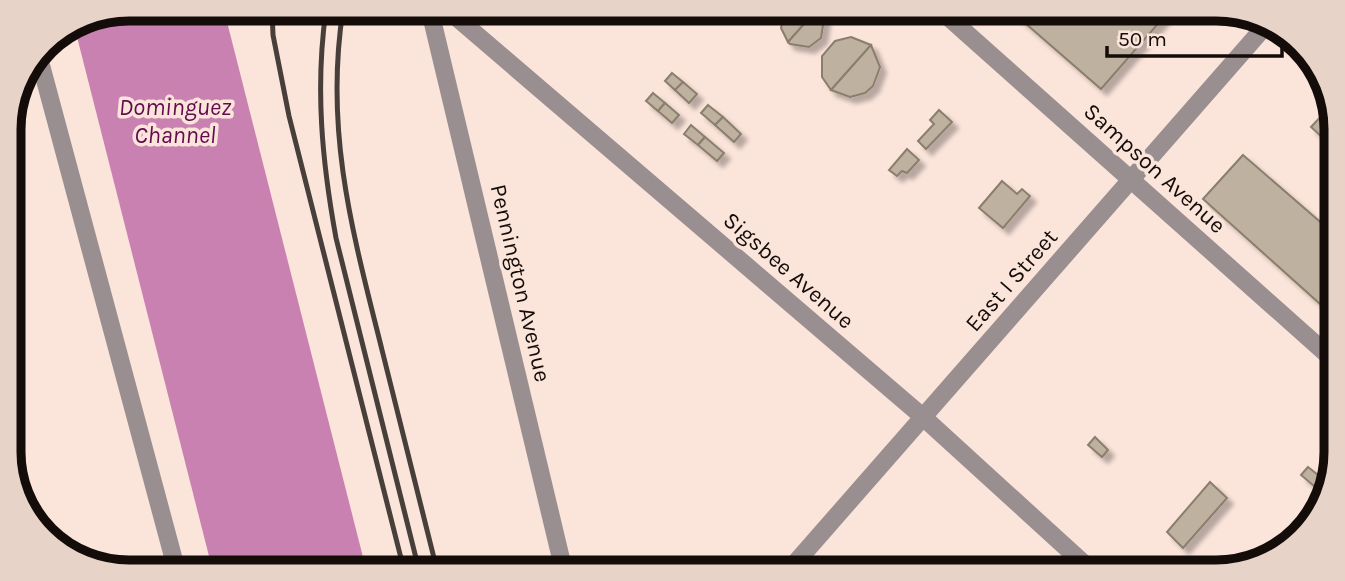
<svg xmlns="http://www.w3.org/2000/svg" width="1345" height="581" viewBox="0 0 1345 581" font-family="Karla,sans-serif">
	<defs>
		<filter id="shadow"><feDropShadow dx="6" dy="6" stdDeviation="2" flood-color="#0004"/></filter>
	</defs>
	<rect width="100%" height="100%" fill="#fbe4da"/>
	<polygon fill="#c881b0" points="129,9 224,10 365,565 211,564 75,29"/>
	<g fill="#beb19f" stroke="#8a7e6d" stroke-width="2" filter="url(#shadow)">
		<polygon points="784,14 813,14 788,42 781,28"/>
		<polygon points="813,14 822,14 824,19 821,38 809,47 790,44 788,42"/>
		<polygon points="1017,16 1164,17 1101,89"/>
		<polygon points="851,37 871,45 831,90 822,77 822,56 835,41"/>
		<polygon points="871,45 880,67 873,86 865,93 850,97 831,90"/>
		<polygon points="672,73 683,82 675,90 665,81"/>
		<polygon points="683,82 697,94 689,103 675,90"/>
		<polygon points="653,93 665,103 658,111 646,101"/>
		<polygon points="665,103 679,115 672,123 658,111"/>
		<polygon points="708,105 723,117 715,125 701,113"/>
		<polygon points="939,110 952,122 926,149 918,141 934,124 930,120"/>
		<polygon points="1326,111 1335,119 1334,148 1311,127"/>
		<polygon points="723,117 741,134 734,142 715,125"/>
		<polygon points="691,125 705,137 698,145 684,134"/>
		<polygon points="705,137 724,153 717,161 698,145"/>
		<polygon points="907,149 919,160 907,173 902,171 897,176 889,170"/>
		<polygon points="1243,155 1333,233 1329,312 1203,199"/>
		<polygon points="1002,181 1017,194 1022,189 1030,196 1003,228 979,208"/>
		<polygon points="1095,437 1108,450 1102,457 1088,445"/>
		<polygon points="1308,467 1328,483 1327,497 1301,475"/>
		<polygon points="1210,482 1227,498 1183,548 1167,532"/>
	</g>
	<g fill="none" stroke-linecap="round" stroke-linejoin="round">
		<g stroke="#9a8f90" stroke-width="18">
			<polyline points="430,11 563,567"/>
			<polyline points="449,11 923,417 1092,571"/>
			<polyline points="946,15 1330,357"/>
			<polyline points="38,54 175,564"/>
			<polyline points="790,569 1268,23"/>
		</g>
		<g stroke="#493f3a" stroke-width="5">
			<polyline points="272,10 273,35 289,116 403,566"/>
			<path d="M326,10C315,88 322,161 336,238L418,566"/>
			<path d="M343,10C324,132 353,234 382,350C400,422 418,494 436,566"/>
		</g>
	</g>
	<g text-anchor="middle" stroke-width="7" stroke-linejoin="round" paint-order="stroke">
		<g font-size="23" fill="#130c09" stroke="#fbe4da">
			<text transform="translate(1155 168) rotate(42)" y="8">Sampson Avenue</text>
			<text transform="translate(789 270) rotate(41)" y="8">Sigsbee Avenue</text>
			<text transform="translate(1011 280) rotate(-49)" y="8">East I Street</text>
			<text transform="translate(521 283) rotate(77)" y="8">Pennington Avenue</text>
		</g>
		<g font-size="24" font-style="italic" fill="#620b4e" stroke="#fbe4da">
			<text x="175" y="115">Dominguez<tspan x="175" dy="28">Channel</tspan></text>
		</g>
	</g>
	<path d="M0 0H1345V581H0ZM129 21H1216A108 108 0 0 1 1324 129V452A108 108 0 0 1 1216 560H129A108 108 0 0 1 21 452V129A108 108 0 0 1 129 21Z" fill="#e8d3c9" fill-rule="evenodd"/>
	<path fill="none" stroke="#130c09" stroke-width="9" d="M129 21H1216A108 108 0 0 1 1324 129V452A108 108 0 0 1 1216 560H129A108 108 0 0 1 21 452V129A108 108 0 0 1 129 21Z"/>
	<path d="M1107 46v10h175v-10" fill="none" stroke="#130c09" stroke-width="3.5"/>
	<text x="1118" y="46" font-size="21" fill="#130c09" stroke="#fbe4da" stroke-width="5" paint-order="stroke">50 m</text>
</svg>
